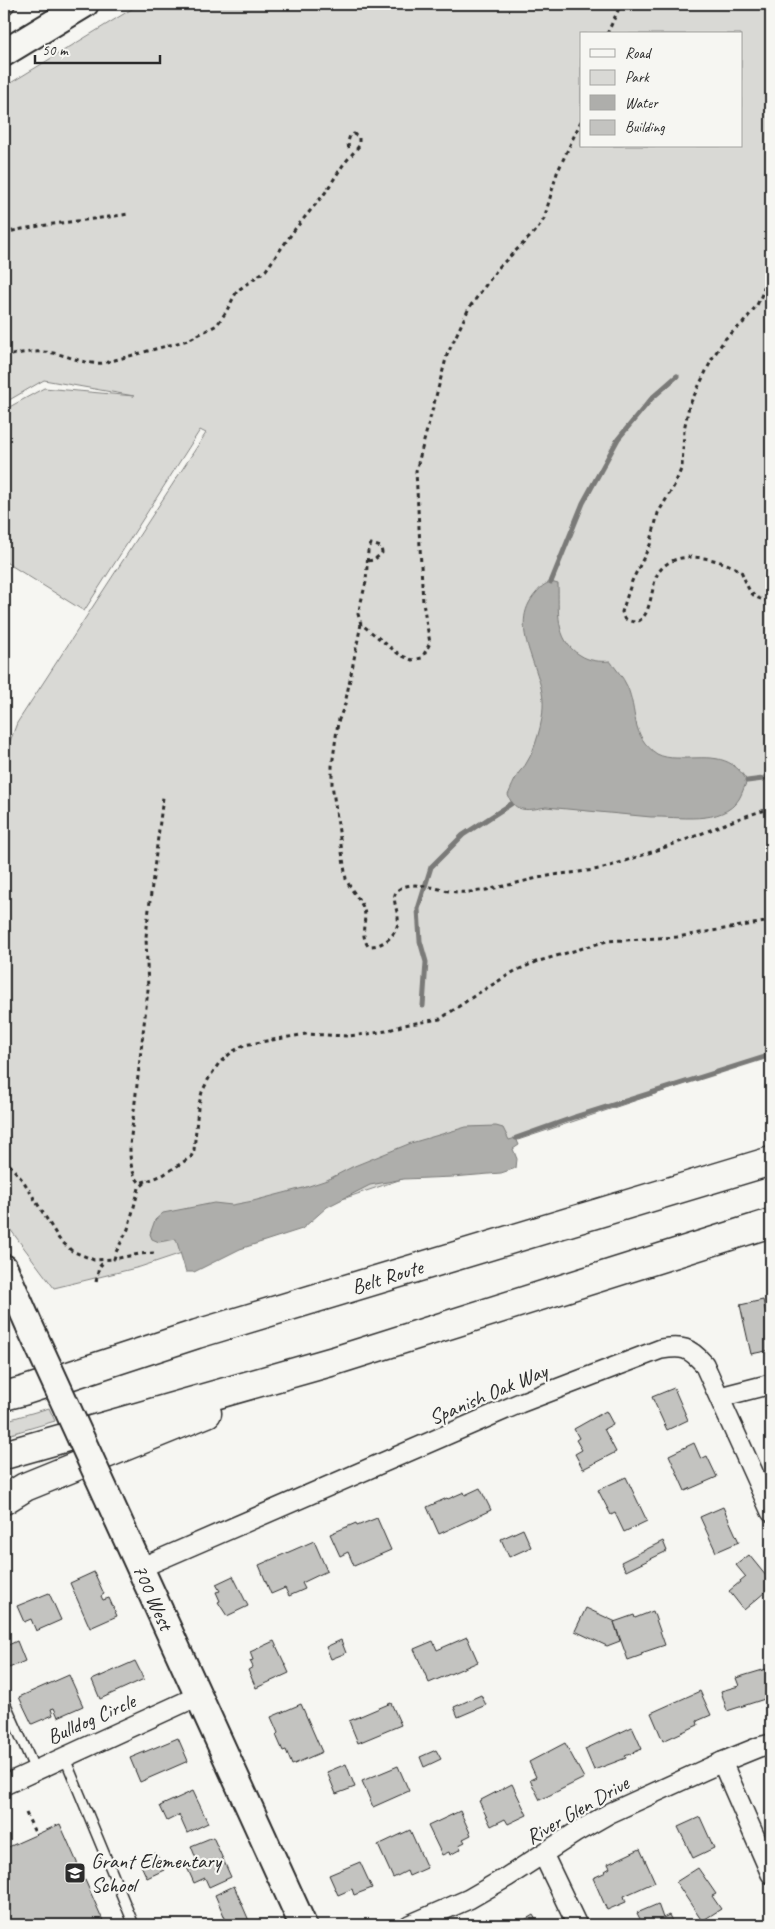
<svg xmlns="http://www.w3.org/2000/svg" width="775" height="1929" viewBox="0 0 775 1929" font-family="Caveat,sans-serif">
	<rect width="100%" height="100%" fill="#f6f6f2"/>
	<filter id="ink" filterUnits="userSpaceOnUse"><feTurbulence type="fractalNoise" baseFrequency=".02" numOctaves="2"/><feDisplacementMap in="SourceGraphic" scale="10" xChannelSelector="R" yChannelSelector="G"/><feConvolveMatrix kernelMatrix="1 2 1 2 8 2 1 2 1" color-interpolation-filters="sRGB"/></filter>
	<g filter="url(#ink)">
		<g fill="#d9d9d5" stroke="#828280" fill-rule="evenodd">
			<path d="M140,4H771V1055L140,1267L54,1288L7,1225L4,1218V757L17,723L206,433L200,430L84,611L4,561V410L44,388L134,396L44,380L4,403V87ZM581,34H741V146H581Z"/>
			<polygon points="49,1408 55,1421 4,1436 4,1421"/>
		</g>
		<g fill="#aeaeab" stroke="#7a7a78">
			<path d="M551,582L558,584C559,609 554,640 580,655C589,661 600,662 610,661C616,669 623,677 627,686C638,711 630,736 657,754C663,757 670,758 676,758C705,759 730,751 747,781C744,787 742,794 739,799C722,826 677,816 651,817L546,807C529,810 515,814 508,795C511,788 514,781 518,774C520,770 525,767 527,762C535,750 543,721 543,707C545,669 505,628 536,593C541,587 544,584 551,582Z"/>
			<polygon points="496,1126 503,1128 509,1140 516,1138 519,1145 513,1149 517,1159 516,1168 501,1173 453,1177 404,1179 370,1185 327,1207 302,1229 240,1249 194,1272 186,1272 176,1239 159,1242 152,1239 150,1234 155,1220 163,1213 214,1203 232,1205 253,1201 303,1188 327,1180 352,1167 411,1143 466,1127"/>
		</g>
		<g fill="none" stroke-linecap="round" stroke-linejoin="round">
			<g stroke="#7a7a78" stroke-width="5">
				<polyline points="551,582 583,503 618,439 652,398 677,376"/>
				<polyline points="747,781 763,779 771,773"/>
				<polyline points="423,1006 426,962 420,941 418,909 431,867 463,835 511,804"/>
				<polyline points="516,1138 575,1117 771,1055"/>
			</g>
		</g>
		<g fill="#c3c3c0" stroke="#2b2b2b">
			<polygon points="763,1300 771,1336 771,1350 751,1354 740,1305"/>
			<polygon points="674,1388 688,1420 667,1430 652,1397"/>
			<polygon points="606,1411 613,1424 604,1429 616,1452 583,1469 575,1454 582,1450 576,1440 579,1438 574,1429"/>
			<polygon points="694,1443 701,1459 707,1456 717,1477 685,1491 669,1455"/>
			<polygon points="626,1477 647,1521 624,1532 615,1513 611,1515 598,1490"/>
			<polygon points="480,1488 491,1510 439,1534 427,1507 447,1498 448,1499 464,1492 465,1495"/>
			<polygon points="723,1507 739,1542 716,1552 700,1517"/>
			<polygon points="377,1518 391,1550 354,1566 348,1552 340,1556 330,1534 356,1523 357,1526"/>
			<polygon points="523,1529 531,1547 509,1557 501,1539"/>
			<polygon points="314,1541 327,1571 302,1583 305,1589 289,1596 285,1588 271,1594 259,1565"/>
			<polygon points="663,1541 667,1551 626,1571 621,1562"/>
			<polygon points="749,1555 771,1582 771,1587 744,1610 729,1591 746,1577 736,1565"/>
			<polygon points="94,1572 104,1594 101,1596 103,1600 109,1598 117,1616 90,1628 70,1583"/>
			<polygon points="233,1576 248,1606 227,1616 218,1602 220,1601 216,1592 220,1591 216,1584"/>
			<polygon points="49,1593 61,1620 36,1631 31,1619 24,1622 17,1606"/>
			<polygon points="586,1608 616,1622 614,1622 620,1641 607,1646 575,1631"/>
			<polygon points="653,1611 665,1645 641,1653 642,1655 628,1660 614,1622 634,1615 635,1618"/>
			<polygon points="467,1637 478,1662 429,1683 414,1649 433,1641 437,1650"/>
			<polygon points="341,1640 346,1653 331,1659 326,1647"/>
			<polygon points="17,1641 25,1661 9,1668 4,1656 4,1647"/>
			<polygon points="274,1641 289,1673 256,1688 248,1670 253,1667 250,1661 253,1660 250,1652"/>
			<polygon points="135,1661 144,1679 100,1699 92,1680"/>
			<polygon points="766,1669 771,1687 771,1697 727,1711 721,1691 739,1686 736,1678"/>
			<polygon points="69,1675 83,1706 58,1717 54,1708 51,1709 53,1715 32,1724 19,1697"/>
			<polygon points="700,1691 711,1715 697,1721 698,1725 663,1741 651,1713"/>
			<polygon points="481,1695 486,1705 458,1717 454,1707"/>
			<polygon points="391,1703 401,1725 358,1743 349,1721"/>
			<polygon points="301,1704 322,1752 292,1765 286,1750 283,1751 276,1735 278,1733 271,1717"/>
			<polygon points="632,1727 642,1749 625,1756 626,1758 594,1770 585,1749"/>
			<polygon points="178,1738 188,1761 140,1782 130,1758"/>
			<polygon points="565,1743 584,1778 540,1800 530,1780 536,1777 529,1762"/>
			<polygon points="436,1750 441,1759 424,1767 420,1757"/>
			<polygon points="346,1764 355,1787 336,1794 327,1772"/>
			<polygon points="398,1766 409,1791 373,1807 362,1781"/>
			<polygon points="512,1784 527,1815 508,1824 505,1819 491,1826 479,1801"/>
			<polygon points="193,1791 208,1823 187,1833 179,1815 167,1821 160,1806"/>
			<polygon points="460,1811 471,1835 463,1839 465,1842 459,1845 461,1849 450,1855 449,1852 442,1855 428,1826"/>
			<polygon points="700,1817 714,1848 693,1858 678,1827"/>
			<polygon points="60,1824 83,1876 78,1878 80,1882 85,1880 105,1925 4,1925 4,1849"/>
			<polygon points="410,1830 427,1868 409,1876 407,1871 393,1878 378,1845"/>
			<polygon points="213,1837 231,1877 209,1887 205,1878 194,1883 186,1865 197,1861 191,1846"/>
			<polygon points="640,1849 655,1882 624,1896 626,1902 607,1910 593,1878 606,1872 605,1871 610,1868 608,1864"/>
			<polygon points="156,1853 164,1870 147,1878 139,1861"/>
			<polygon points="360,1862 372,1888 354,1895 352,1889 338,1895 329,1875"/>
			<polygon points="698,1868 716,1894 712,1896 721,1909 702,1921 676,1882"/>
			<polygon points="234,1886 250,1923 244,1925 228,1925 215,1895"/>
			<polygon points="658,1904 663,1918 669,1915 674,1925 643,1925 637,1913"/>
			<polygon points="533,1915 539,1925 516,1925"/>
		</g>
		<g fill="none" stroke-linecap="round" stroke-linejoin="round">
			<g stroke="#2b2b2b" stroke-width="12">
				<g id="lane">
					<polyline points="4,1700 35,1770"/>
					<polyline points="64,1756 134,1925"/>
				</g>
			</g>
			<g stroke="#2b2b2b" stroke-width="22">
				<g id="street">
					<polyline points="4,5 5,4"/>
					<polyline points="720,1397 771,1384"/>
					<path d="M140,1568L520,1403L661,1349C683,1346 689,1347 704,1364L771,1512"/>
					<polyline points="722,1762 771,1874"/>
					<polyline points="4,1785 198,1696"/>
					<polyline points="543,1854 577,1925"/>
					<polyline points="409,1925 469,1899 507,1877 575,1833 610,1813 722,1762 759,1747 771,1744"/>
				</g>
			</g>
			<g stroke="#2b2b2b" stroke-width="30">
				<g id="secondary">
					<polyline points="4,53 85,4"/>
					<polyline points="4,1268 30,1327"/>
					<polyline points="110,1502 303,1925"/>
				</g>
			</g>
			<g stroke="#2b2b2b" stroke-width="31">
				<g id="highway">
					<polyline points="4,1396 23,1391 197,1334 771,1161"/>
					<polyline points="4,1455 334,1361 771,1223"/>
					<polyline points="4,1500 25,1487 207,1413"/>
				</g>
			</g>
			<g stroke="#2b2b2b" stroke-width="3" stroke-dasharray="4 4" stroke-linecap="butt">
				<polyline points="607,34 621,4"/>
				<path d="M4,233C45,223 87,221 128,214"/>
				<path d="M771,255L763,292L757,305L743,323L725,339L713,357L689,406L684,430L682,467L674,486L658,513L650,545L632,581L622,612L624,618C651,635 650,589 657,575C672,546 719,558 741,571C749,588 748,599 771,601"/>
				<path d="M4,357C21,352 40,350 58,354C74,358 87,365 104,363L188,340L217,325L226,312L237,291L266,270L295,229L325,193L343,165L359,146V138L354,134L350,135L348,142L349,152"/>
				<polyline points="368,561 374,560 382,553 381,547 371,544 368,551 366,582 358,614 361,624 400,655 412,660 422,658 430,643 423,603 416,471 447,355 469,308 499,267 536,231 544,219 557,173 581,121"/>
				<path d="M361,624L345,704L338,722L332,766V784L346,879C351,890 358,897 363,907C369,920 358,930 368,946C382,947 395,937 398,923C400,911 387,895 401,888C417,880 440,891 457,892C469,893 483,891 495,888C515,884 534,878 554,875C573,872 592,872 610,866C638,857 666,847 693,837C719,827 743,815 771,809"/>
				<polyline points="4,1158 24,1182 59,1239 72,1251 94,1260 114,1259"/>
				<path d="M146,1181L140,1183C130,1172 130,1159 130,1145L148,990L146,937L148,917L163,797"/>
				<polyline points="154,1253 139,1254 114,1259 116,1252 128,1229 139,1188 147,1181 163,1175 191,1157 194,1150 198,1108 202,1092 209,1078 219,1063 232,1052 244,1045 306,1034 347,1036 368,1034 386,1031 404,1025 440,1019 477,994 515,971 536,962 607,941 677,937 771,921"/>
				<polyline points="96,1282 99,1267 105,1261"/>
				<polyline points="26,1813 36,1835"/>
			</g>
			<use href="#lane" stroke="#f6f6f2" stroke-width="9"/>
			<use href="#street" stroke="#f6f6f2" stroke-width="19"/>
			<use href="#secondary" stroke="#f6f6f2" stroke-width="26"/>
			<use href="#highway" stroke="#f6f6f2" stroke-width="28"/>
			<g stroke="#2b2b2b" stroke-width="30" stroke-linecap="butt">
				<polyline id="secondary-bridge" points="30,1327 110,1502"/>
			</g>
			<use href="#secondary-bridge" stroke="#f6f6f2" stroke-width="26"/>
		</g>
	</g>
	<defs>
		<g id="school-square" transform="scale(1.125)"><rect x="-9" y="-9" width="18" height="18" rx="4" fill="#2b2b2b" stroke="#f6f6f2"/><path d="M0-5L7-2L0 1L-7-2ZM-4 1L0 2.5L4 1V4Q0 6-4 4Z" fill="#fff"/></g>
	</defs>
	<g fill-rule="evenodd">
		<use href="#school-square" x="75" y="1873"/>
	</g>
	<g text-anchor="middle" stroke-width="4.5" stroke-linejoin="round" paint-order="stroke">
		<g font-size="21" fill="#2b2b2b" stroke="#f6f6f2">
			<text transform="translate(387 1277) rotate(-17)" y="7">Belt Route</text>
			<text transform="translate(488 1394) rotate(-23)" y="7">Spanish Oak Way</text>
			<text transform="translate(153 1597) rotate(66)" y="7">700 West</text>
			<text transform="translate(91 1719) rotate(-24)" y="7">Bulldog Circle</text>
			<text transform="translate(577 1810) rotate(-30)" y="7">River Glen Drive</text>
		</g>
		<g font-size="21" fill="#2b2b2b" stroke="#f6f6f2" text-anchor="start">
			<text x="91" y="1868">Grant Elementary<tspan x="91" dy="24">School</tspan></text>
		</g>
	</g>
	<rect width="775" height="1929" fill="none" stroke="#f6f6f2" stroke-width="20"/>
	<rect x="10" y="10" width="755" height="1909" fill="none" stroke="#2b2b2b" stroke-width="2" filter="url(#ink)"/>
	<rect x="580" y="32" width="162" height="115" fill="#f6f6f2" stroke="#a5a5a2"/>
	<rect x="590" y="49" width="25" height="8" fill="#f6f6f2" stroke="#a5a5a2"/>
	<text x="625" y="58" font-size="15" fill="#2b2b2b">Road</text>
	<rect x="590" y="70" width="25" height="15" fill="#d9d9d5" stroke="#a5a5a2"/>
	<text x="625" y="82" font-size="15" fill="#2b2b2b">Park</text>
	<rect x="590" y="95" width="25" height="15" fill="#aeaeab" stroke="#a5a5a2"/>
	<text x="625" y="108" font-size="15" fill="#2b2b2b">Water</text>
	<rect x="590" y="120" width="25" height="15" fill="#c3c3c0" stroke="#a5a5a2"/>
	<text x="625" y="132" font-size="15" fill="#2b2b2b">Building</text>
	<path d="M35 55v8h125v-8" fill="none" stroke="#2b2b2b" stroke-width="2.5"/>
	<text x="42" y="55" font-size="15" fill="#2b2b2b" stroke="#f6f6f2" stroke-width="4" paint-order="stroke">50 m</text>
</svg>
